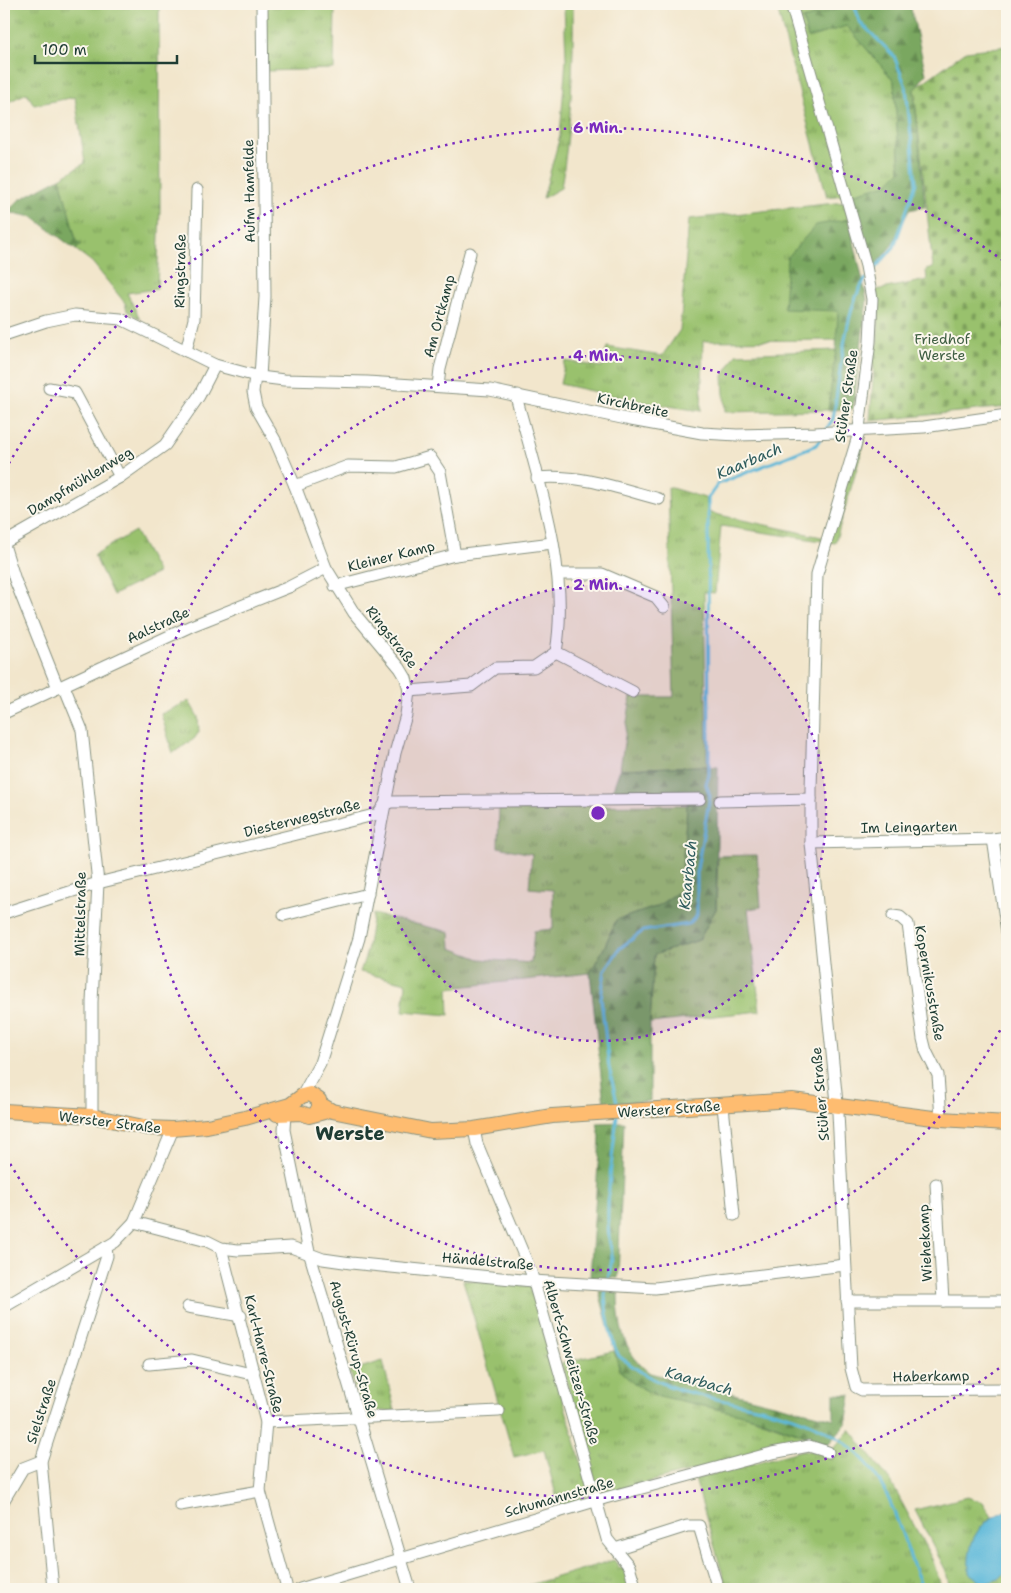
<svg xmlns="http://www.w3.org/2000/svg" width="1011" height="1593" viewBox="0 0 1011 1593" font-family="'Shantell Sans',sans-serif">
	<defs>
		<pattern id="grass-tufts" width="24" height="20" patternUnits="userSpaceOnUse" patternTransform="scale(1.25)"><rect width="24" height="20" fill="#99c16d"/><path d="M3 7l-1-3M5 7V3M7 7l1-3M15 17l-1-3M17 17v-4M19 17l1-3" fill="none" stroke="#7c9e5a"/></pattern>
		<pattern id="forest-firs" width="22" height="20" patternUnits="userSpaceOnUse" patternTransform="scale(1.25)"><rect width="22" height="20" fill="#7aa760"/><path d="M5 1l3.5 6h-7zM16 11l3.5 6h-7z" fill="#638950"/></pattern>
		<pattern id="cemetery-stones" width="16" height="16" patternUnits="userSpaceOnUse" patternTransform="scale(1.25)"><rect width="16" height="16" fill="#99c16d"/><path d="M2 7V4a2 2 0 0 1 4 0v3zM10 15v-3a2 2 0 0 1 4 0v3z" fill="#7c9e5a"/></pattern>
	</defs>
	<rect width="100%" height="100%" fill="#fbf7ec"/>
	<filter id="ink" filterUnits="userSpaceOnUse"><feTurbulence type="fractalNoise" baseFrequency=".02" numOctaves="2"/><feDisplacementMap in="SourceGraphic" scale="10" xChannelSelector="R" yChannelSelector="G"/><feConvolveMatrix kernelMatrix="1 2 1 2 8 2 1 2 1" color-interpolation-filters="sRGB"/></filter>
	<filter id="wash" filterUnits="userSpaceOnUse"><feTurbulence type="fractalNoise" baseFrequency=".0096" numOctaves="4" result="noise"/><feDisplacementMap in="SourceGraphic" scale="20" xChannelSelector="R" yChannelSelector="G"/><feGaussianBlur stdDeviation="1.12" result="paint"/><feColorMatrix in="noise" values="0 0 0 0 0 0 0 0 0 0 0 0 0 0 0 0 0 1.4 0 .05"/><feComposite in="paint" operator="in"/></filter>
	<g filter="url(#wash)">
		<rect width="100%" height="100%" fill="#f2e6cc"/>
		<g fill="url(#grass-tufts)" stroke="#5c7f50">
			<polygon points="4,4 159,4 160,209 157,289 127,293 140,319 127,311 125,303 92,262 76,250 81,245 76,240 60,178 85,163 75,97 34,105 27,93 4,104"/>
			<polygon points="265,4 335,4 334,69 266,71"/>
			<path d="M564,4H573C574,66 571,126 561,188L543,198L560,136L566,59Z"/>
			<polygon points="776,4 846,4 841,8 803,19 808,38 847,25 894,81 900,171 887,184 852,194 827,197"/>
			<polygon points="845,202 849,219 838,310 837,340 703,341 701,411 636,401 560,384 565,361 602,367 607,347 662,356 680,330 689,219"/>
			<polygon points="836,350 828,410 725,412 723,376 736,354"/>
			<polygon points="855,439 865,440 835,543 721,526 715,593 704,592 707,766 620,769 631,697 674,697 668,487 705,498 710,513 826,538"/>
			<polygon points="135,531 158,573 113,595 94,555"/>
			<polygon points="189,701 198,717 199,732 194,739 173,753 161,714"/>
			<polygon points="688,805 680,891 656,907 616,921 604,948 590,973 448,988 449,1015 403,1011 406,983 360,972 367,951 373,914 450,932 451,948 480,959 531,963 534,931 553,929 553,890 529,888 532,854 498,847 499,806"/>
			<polygon points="757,855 761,907 748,909 760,1011 650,1023 654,955 699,940 716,909 718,856"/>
			<polygon points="463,1280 530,1286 589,1489 585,1499 559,1506 544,1450 514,1457"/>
			<polygon points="614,1351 620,1371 828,1444 803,1442 606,1493 597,1488 561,1363"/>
			<polygon points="383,1361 395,1411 365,1411 361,1409 350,1371"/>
			<polygon points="850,1429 891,1482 933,1561 942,1589 765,1589 764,1585 750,1589 727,1589 695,1479 803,1450 819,1452 832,1460 833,1449"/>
			<polygon points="967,1497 983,1502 992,1517 984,1523 999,1579 1007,1571 1007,1589 950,1589 946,1571 915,1510"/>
			<polygon points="614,1560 620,1568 625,1568 637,1589 516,1589"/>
		</g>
		<g fill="url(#forest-firs)" stroke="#4c724a">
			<polygon points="846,4 910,4 926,74 914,90 925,207 909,210 892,245 871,270 852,194 887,184 900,171 894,81 847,26 808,38 803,19 841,8"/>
			<polygon points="60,178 76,240 81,245 76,250 33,217 7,212 19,200"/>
			<polygon points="849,219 867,300 853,409 828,410 836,350 838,311 784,309 787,258 816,225"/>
			<polygon points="696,766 718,767 716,909 699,940 654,955 650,1023 650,1101 604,1104 590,973 604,948 616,920 656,907 680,891 688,795 610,797 620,769"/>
			<polygon points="624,1122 618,1278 590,1277 600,1137 597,1123"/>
			<path d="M599,1291L618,1292C618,1324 623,1353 650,1373L834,1419V1394L851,1395L846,1424L828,1444L757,1418L655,1395L634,1384L620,1371Z"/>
		</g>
		<polygon fill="url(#cemetery-stones)" stroke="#5c7f50" points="1007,46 1007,407 870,421 874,365 870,364 872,347 877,347 880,300 878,300 876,290 927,280 926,270 933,268 914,89 966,51"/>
		<path fill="#5bb8d9" stroke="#3d7a86" d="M1007,1510V1571L999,1579L984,1584L969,1573C967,1540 977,1523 1007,1510Z"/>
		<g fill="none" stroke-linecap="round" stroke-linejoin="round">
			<g stroke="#5bb8d9" stroke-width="3">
				<polyline points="854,4 860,22 894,56 906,87 916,183 894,247 870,274"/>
				<path d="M827,428L833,419C839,385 845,303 866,279"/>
				<polyline points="618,1107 609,1067 601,998 605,970 620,948 643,931 689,924 697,915 697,869 710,796 706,784 709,775 708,498 718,484 816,445 822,436"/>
				<path d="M617,1116C613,1154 605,1199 609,1237C609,1243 612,1249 612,1256C612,1269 605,1283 605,1297C606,1313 611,1342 619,1356C622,1359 628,1362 631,1365C663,1390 702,1396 741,1404C782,1412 826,1423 858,1454C895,1489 902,1545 923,1589"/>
			</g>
		</g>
	</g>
	<g filter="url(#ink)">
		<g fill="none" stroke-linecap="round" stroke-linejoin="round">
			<g stroke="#889280" stroke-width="13">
				<g id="minor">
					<polyline points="791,4 866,266 872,299 870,342 858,436 817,574 811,789 811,843 838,1113 851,1368 856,1387 862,1390 1007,1389"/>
					<polyline points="4,335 46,321 75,315 121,319 215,365 260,377 284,380 367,382 490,390 631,420 702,433 737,435 815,433 924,427 1007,415"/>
					<polyline points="186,351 194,319 197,190"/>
					<polyline points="255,376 253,392 256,407 275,440 295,486 326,568 354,613 400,668 406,678 409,691 406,715 395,753 359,938 320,1063 302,1096"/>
					<polyline points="260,377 265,297 262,4"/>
					<polyline points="438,386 440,369 470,253"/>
					<polyline points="49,388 75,393 120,477"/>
					<path d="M537,478C580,474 618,488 659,499"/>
					<polyline points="295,486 348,466 396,467 430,457 440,472 455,555"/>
					<polyline points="4,543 120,477 165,445 199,396 215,365"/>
					<polyline points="4,545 15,580 58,688"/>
					<polyline points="558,574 602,574 656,597 664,607"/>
					<polyline points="335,586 455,555 552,543"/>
					<polyline points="556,652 633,692"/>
					<polyline points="64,686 82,730 98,883 92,1002 92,1116"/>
					<path d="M409,691L471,686L495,668L534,667L556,652C570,570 538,479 517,400L518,395"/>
					<polyline points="4,713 191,626 289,587 326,568"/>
					<polyline points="720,801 811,799"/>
					<polyline points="993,839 1007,932"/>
					<polyline points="811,843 993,839 1007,837"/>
					<polyline points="4,913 98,883 378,814 385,804 391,802 700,799"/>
					<polyline points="284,915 368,894"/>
					<polyline points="893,916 900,917 908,924 923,1039 926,1051 938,1075 941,1119"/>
					<polyline points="723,1106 734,1215"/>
					<polyline points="285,1114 284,1130 309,1252 410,1589"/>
					<polyline points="474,1129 477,1144 531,1272 607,1539 615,1549 687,1526 699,1526 718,1589"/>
					<polyline points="936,1184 943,1301"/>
					<polyline points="134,1222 207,1241 221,1248 238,1250 291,1247 323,1259 351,1263 532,1281 655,1288 845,1265"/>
					<polyline points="221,1248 266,1422 260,1491 286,1585"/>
					<polyline points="847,1301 1007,1301"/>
					<polyline points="4,1307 115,1242 134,1222 173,1129"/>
					<polyline points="188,1307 241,1316"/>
					<polyline points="149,1364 192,1360 247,1373 254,1371"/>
					<polyline points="266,1422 499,1411"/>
					<polyline points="4,1500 23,1468 41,1461"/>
					<polyline points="180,1505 260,1491"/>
					<polyline points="615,1549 629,1566 636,1589"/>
					<polyline points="53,1589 41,1461 107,1256 106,1247"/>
					<polyline points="300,1589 605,1498 772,1453 809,1446 828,1452"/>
				</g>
			</g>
			<g stroke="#889280" stroke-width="16">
				<g id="major">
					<polyline points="320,1104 332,1111 431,1131 474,1129 552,1116 792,1100 941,1119 1007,1123"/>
					<polyline points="4,1111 92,1116 148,1128 173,1129 207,1126 245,1118 290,1105 302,1096 310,1094 319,1100 319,1107 316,1113"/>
					<polyline points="277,1114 302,1113 309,1116 324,1112"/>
				</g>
			</g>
			<use href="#minor" stroke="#fff" stroke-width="11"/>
			<use href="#major" stroke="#febc70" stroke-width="14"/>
		</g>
	</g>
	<circle cx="598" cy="813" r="228" fill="#7b2cbf" fill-opacity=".12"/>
	<g fill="none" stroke="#7b2cbf" stroke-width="2.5" stroke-dasharray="2.5 5">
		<circle cx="598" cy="813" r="228"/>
		<path d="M1007 1017A457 457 0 1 1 1007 609"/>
		<path d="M1005 1364A685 685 0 0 1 5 1155M5 470A685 685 0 0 1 1005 262"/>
	</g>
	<g text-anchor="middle" stroke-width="4" stroke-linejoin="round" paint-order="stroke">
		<g font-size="14" fill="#1f3d34" stroke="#fbf7ec">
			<text transform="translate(249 191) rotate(-91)" y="5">Aufm Hamfelde</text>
			<text transform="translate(180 271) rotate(-89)" y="5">Ringstraße</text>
			<text transform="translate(439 316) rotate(-75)" y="5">Am Ortkamp</text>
			<text transform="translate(846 396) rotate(-82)" y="5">Stüher Straße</text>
			<text transform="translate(633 405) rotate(12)" y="5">Kirchbreite</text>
			<text transform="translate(80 481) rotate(-31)" y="5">Dampfmühlenweg</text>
			<text transform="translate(391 556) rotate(-14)" y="5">Kleiner Kamp</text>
			<text transform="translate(158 625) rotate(-25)" y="5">Aalstraße</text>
			<text transform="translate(392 637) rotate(52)" y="5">Ringstraße</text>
			<text transform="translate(302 818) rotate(-14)" y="5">Diesterwegstraße</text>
			<text transform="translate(909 827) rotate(-1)" y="5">Im Leingarten</text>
			<text transform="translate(80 914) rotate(-89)" y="5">Mittelstraße</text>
			<text transform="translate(930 983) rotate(80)" y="5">Kopernikusstraße</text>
			<text transform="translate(820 1094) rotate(-95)" y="5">Stüher Straße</text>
			<text transform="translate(669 1109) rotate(-4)" y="5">Werster Straße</text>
			<text transform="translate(110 1122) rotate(7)" y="5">Werster Straße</text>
			<text transform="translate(925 1243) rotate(-93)" y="5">Wiehekamp</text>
			<text transform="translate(488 1261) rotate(5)" y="5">Händelstraße</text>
			<text transform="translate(354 1349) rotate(74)" y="5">August-Rürup-Straße</text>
			<text transform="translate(264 1354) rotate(76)" y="5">Karl-Harre-Straße</text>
			<text transform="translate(572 1362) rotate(74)" y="5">Albert-Schweitzer-Straße</text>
			<text transform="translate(931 1376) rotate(-1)" y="5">Haberkamp</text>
			<text transform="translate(41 1411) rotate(-72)" y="5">Sielstraße</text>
			<text transform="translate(559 1497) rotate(-16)" y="5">Schumannstraße</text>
		</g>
		<g font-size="14" fill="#3e5e42" stroke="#fbf7ec">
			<text x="942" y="344">Friedhof<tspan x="942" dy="16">Werste</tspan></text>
		</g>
		<g font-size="15" font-style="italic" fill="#2e5c5d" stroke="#fbf7ec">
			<text transform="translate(749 461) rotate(-23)" y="5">Kaarbach</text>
			<text transform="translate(688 875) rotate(-84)" y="5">Kaarbach</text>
			<text transform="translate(699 1381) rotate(16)" y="5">Kaarbach</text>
		</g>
		<g font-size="19" font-weight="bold" fill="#1f3d34" stroke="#fbf7ec">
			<text x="350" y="1140">Werste</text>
		</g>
	</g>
	<circle cx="598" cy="813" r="8" fill="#7b2cbf" stroke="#fbf7ec" stroke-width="2.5"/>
	<g font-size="15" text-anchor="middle" font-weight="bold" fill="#7b2cbf" stroke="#fbf7ec" stroke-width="4" stroke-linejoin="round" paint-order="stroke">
		<text x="598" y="133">6 Min.</text>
		<text x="598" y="361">4 Min.</text>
		<text x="598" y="590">2 Min.</text>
	</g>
	<rect width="1011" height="1593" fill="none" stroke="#fbf7ec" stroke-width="20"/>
	<path d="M35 55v8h142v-8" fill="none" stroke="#1f3d34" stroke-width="2.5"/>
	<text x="42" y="55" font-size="15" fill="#1f3d34" stroke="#fbf7ec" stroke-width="4" paint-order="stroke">100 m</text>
</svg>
